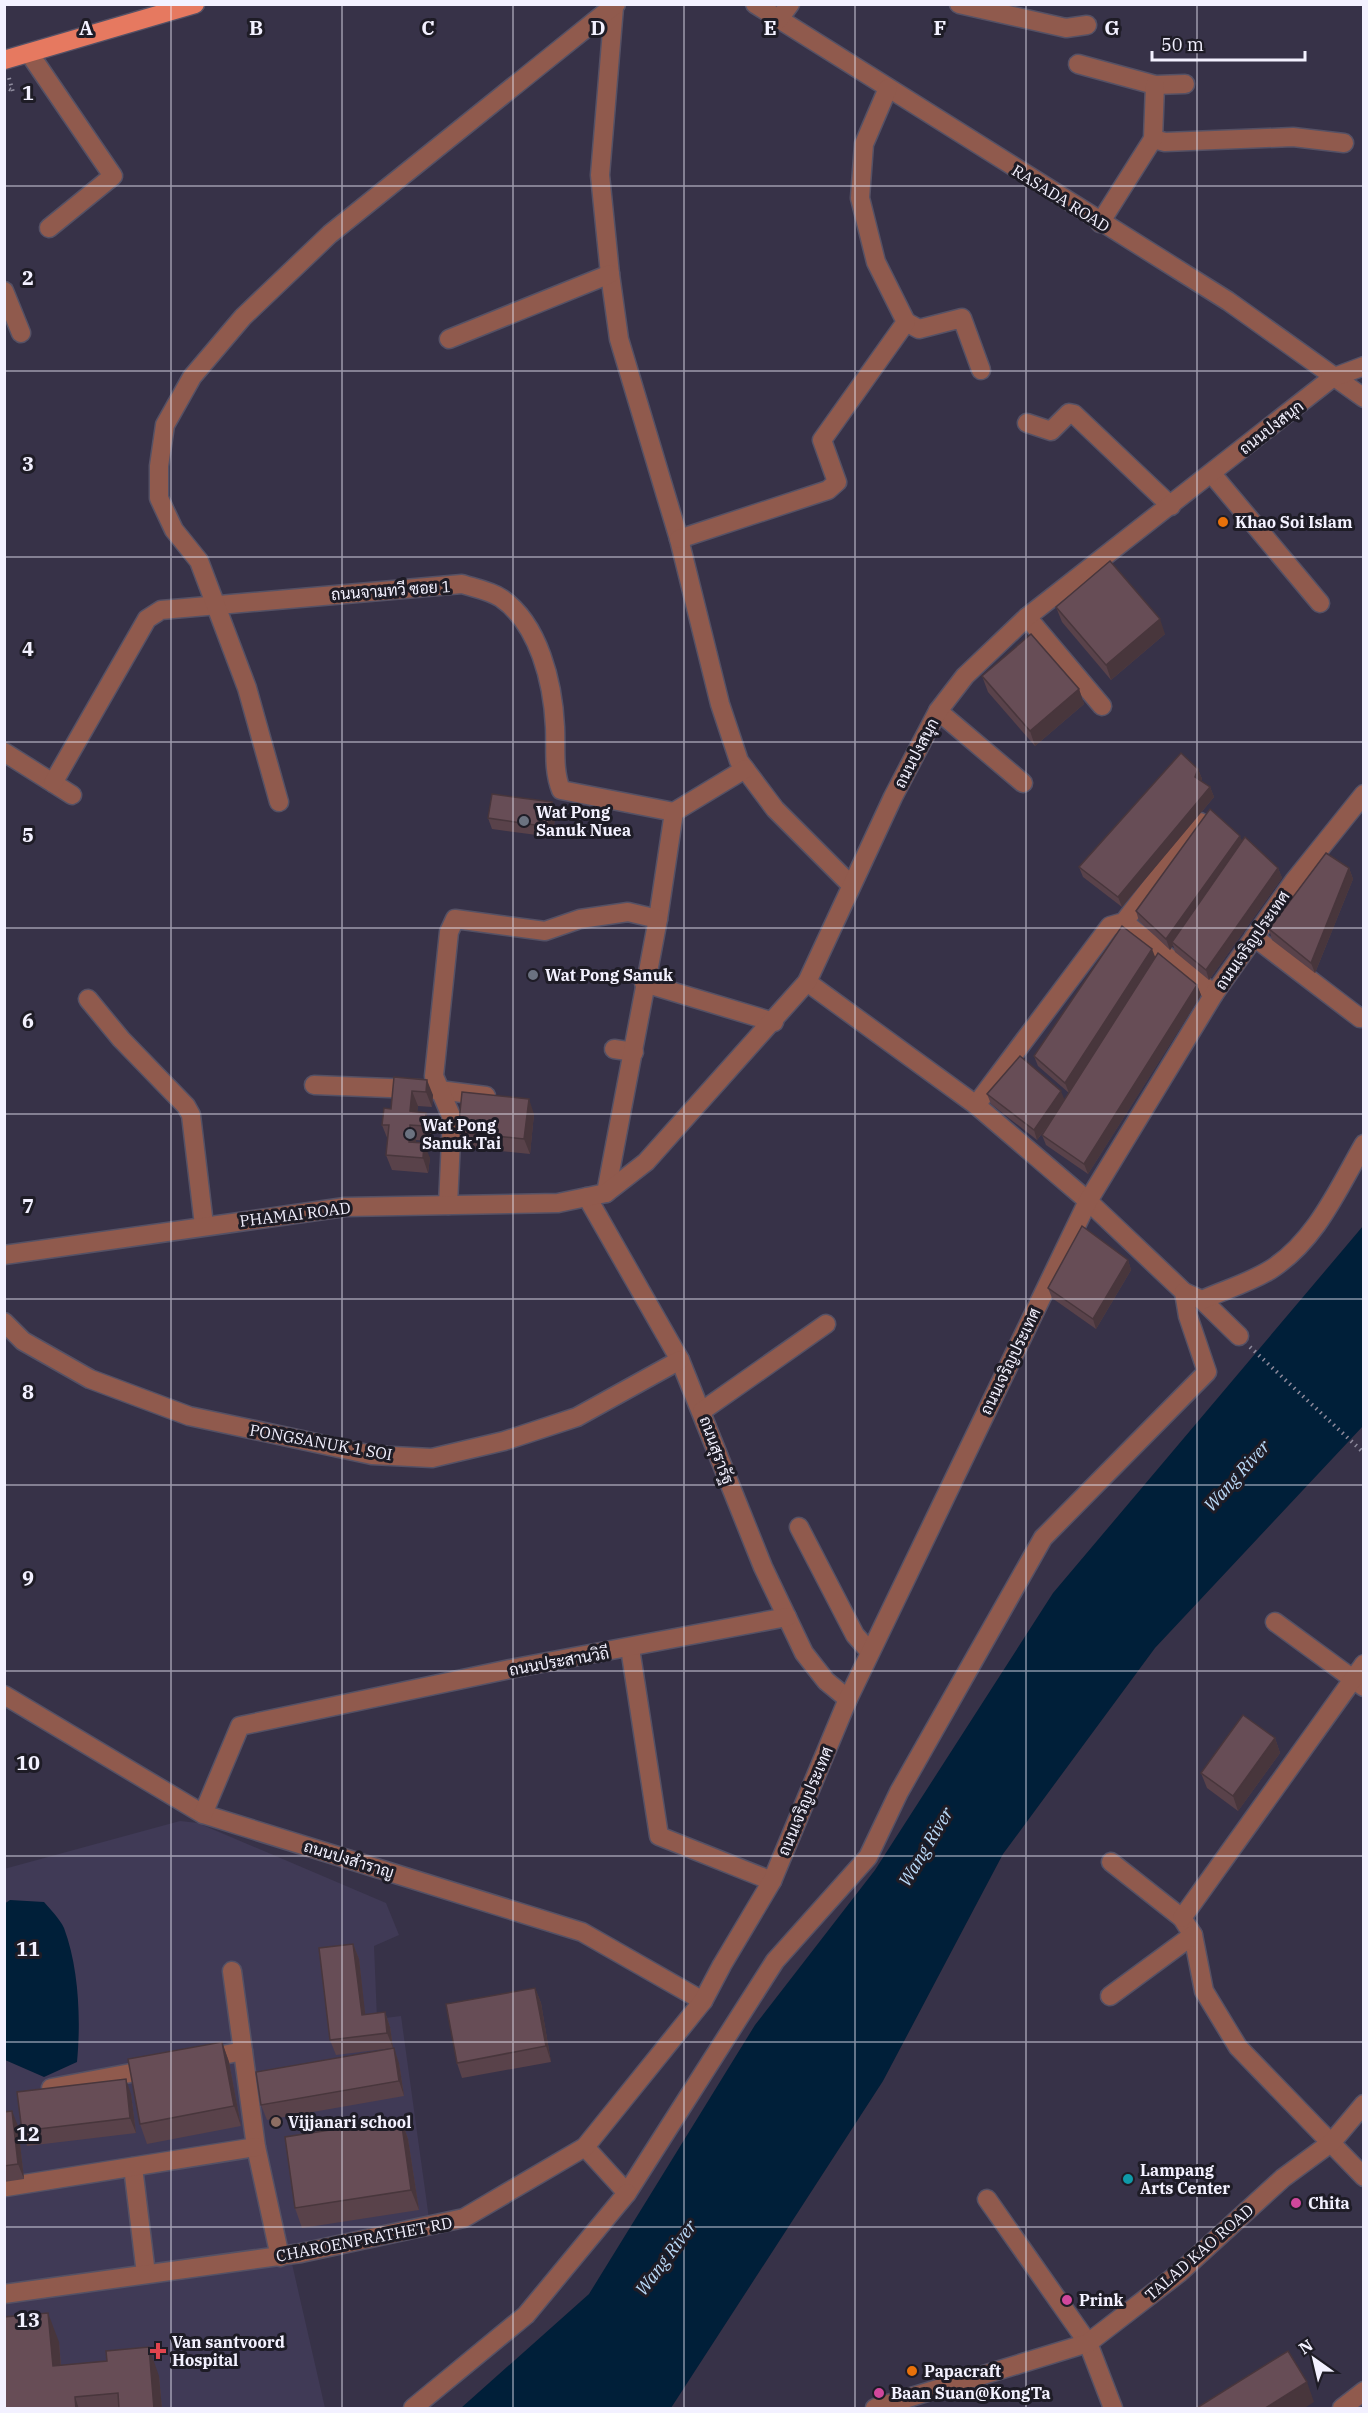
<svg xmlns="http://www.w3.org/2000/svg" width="1368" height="2413" viewBox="0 0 1368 2413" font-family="'IBM Plex Serif',Sarabun,serif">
	<rect width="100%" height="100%" fill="#373248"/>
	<polygon fill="#403a56" points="180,1821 198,1823 386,1903 399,1935 374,1946 377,2019 401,2016 430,2226 290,2255 325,2408 5,2408 4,1869"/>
	<g fill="#001f39">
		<polygon points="1363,1226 1363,1426 1155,1648 1003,1854 883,2081 671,2408 461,2408 589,2294 755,2025 875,1870 1053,1593"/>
		<path d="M10,1900L44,1902C50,1909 60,1919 64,1928C79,1968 81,2020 77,2062L44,2077L5,2060L4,1904Z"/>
	</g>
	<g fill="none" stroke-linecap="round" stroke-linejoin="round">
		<g stroke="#555165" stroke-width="21">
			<g id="minor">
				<polyline points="755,4 1228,301 1364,398"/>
				<polyline points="959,4 1066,28 1087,25"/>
				<polyline points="614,7 600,175 610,274 619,339 679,539 720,704 739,761 775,809 851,885"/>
				<polyline points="779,19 790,4"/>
				<polyline points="29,53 113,176 49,228"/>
				<polyline points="1078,64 1155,85 1185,84"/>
				<polyline points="1153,139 1165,142 1293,137 1344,143"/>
				<polyline points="1100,223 1153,139 1155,85"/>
				<polyline points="4,291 21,333"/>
				<polyline points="906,322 919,329 962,318 981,370"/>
				<polyline points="449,339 610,274"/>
				<polyline points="1027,423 1051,431 1069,413 1074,414 1171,506"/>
				<polyline points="1212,474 1320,603"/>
				<polyline points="679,539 828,490 837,482 822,440 906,322 876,262 860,198 864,144 888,88"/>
				<polyline points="1027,617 1102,706"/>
				<polyline points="938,711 1023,783"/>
				<polyline points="4,752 72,795"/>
				<path d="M53,783L147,619L161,610L462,584C475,588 491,591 501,598C539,624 553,683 555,727C556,748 553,770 561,790L674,812"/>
				<polyline points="279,802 247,688 199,561 174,530 159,498 159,466 165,425 192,377 243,317 330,234 616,4"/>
				<polyline points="674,812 745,769"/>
				<polyline points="1124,922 1214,994"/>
				<polyline points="1254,937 1360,1018"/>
				<polyline points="807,982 976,1105 1088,1201 1184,1292 1202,1300 1239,1336"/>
				<polyline points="644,983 774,1022"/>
				<polyline points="88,999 121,1039 186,1106 191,1115 204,1225"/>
				<polyline points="614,1049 634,1052"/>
				<polyline points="314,1085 439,1090 486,1096"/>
				<polyline points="976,1105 1110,926 1124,922 1200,822"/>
				<polyline points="606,1193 658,919 674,812"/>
				<polyline points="587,1197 680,1360 763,1567 804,1653 826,1681 848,1699"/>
				<polyline points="448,1205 452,1118 434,1076 449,932 455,919 545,931 580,919 628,912 658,919"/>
				<polyline points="4,1255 345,1207 558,1203 606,1193 646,1162 807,982 893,797 938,711 965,676 1027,617 1332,378 1364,366"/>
				<path d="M1202,1300C1224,1290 1249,1283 1270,1270C1316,1241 1338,1189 1364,1144"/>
				<polyline points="4,1322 23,1341 90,1379 189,1416 372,1455 432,1458 504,1441 577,1417 680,1360"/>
				<polyline points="702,1411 826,1324"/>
				<polyline points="799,1527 855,1635 870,1652"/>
				<polyline points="1275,1622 1364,1687"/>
				<polyline points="630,1648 659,1836 772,1881"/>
				<polyline points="4,1695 203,1814 582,1932 703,2001"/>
				<polyline points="203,1814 240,1726 510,1669 787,1617"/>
				<polyline points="1111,1862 1182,1918 1193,1935 1204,1991 1238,2047 1364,2177"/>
				<polyline points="1182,1918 1364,1664"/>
				<polyline points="232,1971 243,2051"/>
				<polyline points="1110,1996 1193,1935"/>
				<polyline points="203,2059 243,2051 256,2147 280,2257"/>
				<polyline points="51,2088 152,2069"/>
				<polyline points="585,2147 627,2193 775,1961 868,1857 899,1792 1043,1538 1207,1372 1188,1316 1184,1292"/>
				<polyline points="133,2167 146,2274"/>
				<polyline points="6,2187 256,2147"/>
				<polyline points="987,2199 1088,2343 1113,2408"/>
				<polyline points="4,2294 301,2253 464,2218 585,2147 703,2001 722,1965 772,1881 848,1699 1088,1201 1214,994 1294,881 1364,794"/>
				<polyline points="413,2408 526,2315 627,2193"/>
				<polyline points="875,2408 1088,2343 1179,2273 1283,2178 1332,2142 1364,2104"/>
				<polyline points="1342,2408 1364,2391"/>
			</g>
		</g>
		<g stroke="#555165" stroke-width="21">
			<polyline id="major" points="4,60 195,4"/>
		</g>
		<g stroke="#8e8b9d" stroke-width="4" stroke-dasharray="1.5 4.5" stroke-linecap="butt">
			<polyline points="9,78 13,92"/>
			<polyline points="4,86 13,91"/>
			<polyline points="1250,1347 1364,1453"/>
		</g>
		<use href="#minor" stroke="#905a4d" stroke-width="18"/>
		<use href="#major" stroke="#e67960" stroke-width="18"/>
	</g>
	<g fill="#59424a">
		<polygon points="1056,607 1165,634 1111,680 1062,622"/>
		<polygon points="982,676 1079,689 1084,704 1035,746 988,692"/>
		<polygon points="1198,769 1202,779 1201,781 1210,787 1214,797 1122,907 1083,877 1079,867"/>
		<polygon points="552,802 556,813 552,837 492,829 488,818"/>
		<polygon points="1242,841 1278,868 1282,878 1209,980 1175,952 1173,945 1170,950 1139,921 1136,911"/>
		<polygon points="1349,868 1353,879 1315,973 1272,940 1269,929"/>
		<polygon points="1155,957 1197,985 1201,995 1088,1174 1046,1145 1042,1135 1050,1123 1037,1140 991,1104 987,1094 1064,1100 1069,1093 1038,1066 1034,1056"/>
		<polygon points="394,1077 433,1095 432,1107 418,1106 417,1112 426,1113 432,1128 430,1141 416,1140 416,1143 430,1158 428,1173 392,1170 386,1155 388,1140 382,1125 391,1109"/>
		<polygon points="534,1114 530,1154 464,1147 458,1132"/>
		<polygon points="1128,1260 1131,1270 1096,1329 1052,1298 1048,1288"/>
		<polygon points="1275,1738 1280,1753 1238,1811 1207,1788 1201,1773"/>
		<polygon points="353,1944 359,1959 365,2015 385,2012 390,2027 393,2048 336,2055 330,2040"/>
		<polygon points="535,1988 541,2003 551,2062 462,2078 457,2063"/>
		<polygon points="222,2042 229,2062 241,2126 147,2144 140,2124"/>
		<polygon points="399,2063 404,2096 267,2120 261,2105"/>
		<polygon points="131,2094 136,2133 27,2146 22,2131"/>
		<polygon points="4,2112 18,2126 24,2179 4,2182"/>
		<polygon points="401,2119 408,2139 419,2210 302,2228 295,2208"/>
		<polygon points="59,2342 61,2365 159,2376 162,2409 4,2409"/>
	</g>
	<g fill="#48363c">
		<polygon points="1160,619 1165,634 1111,680 1106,665"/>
		<polygon points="1079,689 1084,704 1035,746 1030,731"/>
		<polygon points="1198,769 1202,779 1199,787 1195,777"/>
		<polygon points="1210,787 1214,797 1122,907 1118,897"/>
		<polygon points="552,802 556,813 552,837 548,827"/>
		<polygon points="1240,836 1244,846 1172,942 1173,945 1170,950 1166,939"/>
		<polygon points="1278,868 1282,878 1209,980 1206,970"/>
		<polygon points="1349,868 1353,879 1315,973 1311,963"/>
		<polygon points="1152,949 1156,959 1069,1093 1065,1083"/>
		<polygon points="1197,985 1201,995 1088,1174 1084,1164"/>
		<polygon points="427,1080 433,1095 432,1107 426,1092"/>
		<polygon points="412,1091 418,1106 416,1126 410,1111"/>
		<polygon points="1061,1091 1065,1101 1037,1140 1034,1130"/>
		<polygon points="529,1099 534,1114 530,1154 524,1139"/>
		<polygon points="426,1113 432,1128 430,1141 425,1126"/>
		<polygon points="410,1125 416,1140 414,1157 409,1142"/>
		<polygon points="424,1143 430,1158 428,1173 423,1158"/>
		<polygon points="1128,1260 1131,1270 1096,1329 1093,1319"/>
		<polygon points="1275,1738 1280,1753 1238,1811 1233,1796"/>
		<polygon points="353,1944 359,1959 367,2030 362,2015"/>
		<polygon points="535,1988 541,2003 551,2062 546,2046"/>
		<polygon points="385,2012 390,2027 393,2048 387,2033"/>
		<polygon points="222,2042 229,2062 241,2126 234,2106"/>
		<polygon points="394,2048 399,2063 404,2096 399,2081"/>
		<polygon points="126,2079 131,2094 136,2133 130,2118"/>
		<polygon points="12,2111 18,2126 24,2179 18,2164"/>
		<polygon points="401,2119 408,2139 419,2210 411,2190"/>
		<polygon points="48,2313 59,2342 63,2395 53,2366"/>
		<polygon points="149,2347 159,2376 162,2409 154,2409"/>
		<polygon points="1307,2382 1314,2402 1303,2409 1264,2409"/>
		<polygon points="75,2397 79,2409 76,2409"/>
	</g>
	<g fill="#674d56" stroke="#48363c" stroke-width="1.5">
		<polygon points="1110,561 1160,619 1106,665 1056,607"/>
		<polygon points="1031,634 1079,689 1030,731 982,676"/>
		<polygon points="1181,753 1198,769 1195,777 1210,787 1118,897 1079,867"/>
		<polygon points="492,794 552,802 548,827 488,818"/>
		<polygon points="1210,809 1240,836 1166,939 1136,911"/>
		<polygon points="1245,837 1278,868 1206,970 1172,942"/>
		<polygon points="1326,853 1349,868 1311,963 1269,929"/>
		<polygon points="1122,926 1152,949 1065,1083 1034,1056"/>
		<polygon points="1158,953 1197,985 1084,1164 1042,1135"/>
		<polygon points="1020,1056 1061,1091 1034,1130 987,1094"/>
		<polygon points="394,1077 427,1080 426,1092 412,1091 410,1111 426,1113 425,1126 410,1125 409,1142 424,1143 423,1158 386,1155 389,1125 382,1125 384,1108 391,1109"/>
		<polygon points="462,1092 529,1099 524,1139 458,1132"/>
		<polygon points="1082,1226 1128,1260 1093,1319 1048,1288"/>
		<polygon points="1243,1715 1275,1738 1233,1796 1201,1773"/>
		<polygon points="353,1944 362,2015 385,2012 387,2033 330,2040 319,1948"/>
		<polygon points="535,1988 546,2046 457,2063 446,2004"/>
		<polygon points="222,2042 234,2106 140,2124 128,2059"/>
		<polygon points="394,2048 399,2081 261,2105 256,2072"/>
		<polygon points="126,2079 130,2118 22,2131 17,2092"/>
		<polygon points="12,2111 18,2164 4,2166 4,2112"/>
		<polygon points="401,2119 411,2190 295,2208 285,2137"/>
		<polygon points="48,2313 53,2366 107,2361 106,2351 149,2347 154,2409 119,2409 118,2393 75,2397 76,2409 4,2409 4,2317"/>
		<polygon points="1288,2351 1307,2382 1264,2409 1195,2409"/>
	</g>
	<path fill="none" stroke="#f3f1ff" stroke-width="1.5" stroke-opacity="0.55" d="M171,4V2408M342,4V2408M513,4V2408M684,4V2408M855,4V2408M1026,4V2408M1197,4V2408M4,186H1364M4,371H1364M4,557H1364M4,742H1364M4,928H1364M4,1114H1364M4,1299H1364M4,1485H1364M4,1671H1364M4,1856H1364M4,2042H1364M4,2227H1364"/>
	<g fill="#e8710a" stroke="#1e1c26" stroke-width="2">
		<circle cx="1223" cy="522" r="6"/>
		<circle cx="912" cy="2371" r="6"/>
	</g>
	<g fill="#6b7280" stroke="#1e1c26" stroke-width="2">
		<circle cx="524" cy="821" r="6"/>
		<circle cx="533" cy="975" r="6"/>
		<circle cx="410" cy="1134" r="6"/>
	</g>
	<circle fill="#8d6e63" stroke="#1e1c26" stroke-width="2" cx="276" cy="2122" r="6"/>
	<circle fill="#0f9aa8" stroke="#1e1c26" stroke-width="2" cx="1128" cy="2179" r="6"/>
	<g fill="#d1479c" stroke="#1e1c26" stroke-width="2">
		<circle cx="1296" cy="2203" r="6"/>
		<circle cx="1067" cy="2300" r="6"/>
		<circle cx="879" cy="2393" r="6"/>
	</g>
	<path fill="#e0444e" stroke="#1e1c26" stroke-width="2" d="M155 2342h6v6h6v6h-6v6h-6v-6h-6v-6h6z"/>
	<g text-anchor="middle" stroke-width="6" stroke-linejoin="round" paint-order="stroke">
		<g font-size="16" fill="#f3f1ff" stroke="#1e1c26">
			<text transform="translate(1061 198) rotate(32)" y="6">RASADA ROAD</text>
			<text transform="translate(1271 427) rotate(-38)" y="6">ถนนปงสนุก</text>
			<text transform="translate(391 590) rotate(-4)" y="6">ถนนจามทวี ซอย 1</text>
			<text transform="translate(916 753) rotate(-62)" y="6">ถนนปงสนุก</text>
			<text transform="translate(1252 940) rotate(-55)" y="6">ถนนเจริญประเทศ</text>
			<text transform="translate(295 1214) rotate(-7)" y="6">PHAMAI ROAD</text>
			<text transform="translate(1010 1361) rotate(-64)" y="6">ถนนเจริญประเทศ</text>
			<text transform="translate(321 1442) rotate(10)" y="6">PONGSANUK 1 SOI</text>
			<text transform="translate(717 1450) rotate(70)" y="6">ถนนสุรารัฐ</text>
			<text transform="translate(559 1661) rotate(-10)" y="6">ถนนประสานวิถี</text>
			<text transform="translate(805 1801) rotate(-67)" y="6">ถนนเจริญประเทศ</text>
			<text transform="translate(349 1859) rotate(17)" y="6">ถนนปงสำราญ</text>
			<text transform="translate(364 2239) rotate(-11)" y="6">CHAROENPRATHET RD</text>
			<text transform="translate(1199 2252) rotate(-41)" y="6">TALAD KAO ROAD</text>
		</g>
		<g font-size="16" font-weight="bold" fill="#f3f1ff" stroke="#1e1c26" text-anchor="start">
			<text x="1235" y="528">Khao Soi Islam</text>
			<text x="536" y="818">Wat Pong<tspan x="536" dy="18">Sanuk Nuea</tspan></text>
			<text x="545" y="981">Wat Pong Sanuk</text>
			<text x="422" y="1131">Wat Pong<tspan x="422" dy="18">Sanuk Tai</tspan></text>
			<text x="288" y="2128">Vijjanari school</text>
			<text x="1140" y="2176">Lampang<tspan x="1140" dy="18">Arts Center</tspan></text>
			<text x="1308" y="2209">Chita</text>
			<text x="1079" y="2306">Prink</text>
			<text x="172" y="2348">Van santvoord<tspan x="172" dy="18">Hospital</tspan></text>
			<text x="924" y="2377">Papacraft</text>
			<text x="891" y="2399">Baan Suan@KongTa</text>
		</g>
		<g font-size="18" font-style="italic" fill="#bad9f7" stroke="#1e1c26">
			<text transform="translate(1237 1476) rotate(-48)" y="6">Wang River</text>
			<text transform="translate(926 1847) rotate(-59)" y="6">Wang River</text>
			<text transform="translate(666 2258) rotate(-53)" y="6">Wang River</text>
		</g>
	</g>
	<g font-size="20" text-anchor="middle" font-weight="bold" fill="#f3f1ff" stroke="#1e1c26" stroke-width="6" stroke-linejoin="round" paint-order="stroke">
		<text x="86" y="35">A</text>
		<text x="256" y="35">B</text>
		<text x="428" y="35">C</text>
		<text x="598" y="35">D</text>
		<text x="770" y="35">E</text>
		<text x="940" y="35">F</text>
		<text x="1112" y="35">G</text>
		<text x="28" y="100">1</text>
		<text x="28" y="285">2</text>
		<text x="28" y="471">3</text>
		<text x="28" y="656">4</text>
		<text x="28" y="842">5</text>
		<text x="28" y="1028">6</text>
		<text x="28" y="1213">7</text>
		<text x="28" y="1399">8</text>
		<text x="28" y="1585">9</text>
		<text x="28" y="1770">10</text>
		<text x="28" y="1956">11</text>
		<text x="28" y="2141">12</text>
		<text x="28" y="2327">13</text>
	</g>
	<rect width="1368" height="2413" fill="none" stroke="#f3f1ff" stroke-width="12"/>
	<g transform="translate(1314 2359) rotate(326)" stroke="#1e1c26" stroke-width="4.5" paint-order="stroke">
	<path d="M0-4.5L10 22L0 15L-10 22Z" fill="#f3f1ff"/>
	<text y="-9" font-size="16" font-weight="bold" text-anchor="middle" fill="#f3f1ff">N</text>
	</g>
	<path d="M1152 51v9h153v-9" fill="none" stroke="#f3f1ff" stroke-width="3"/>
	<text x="1161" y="51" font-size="18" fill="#f3f1ff" stroke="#1e1c26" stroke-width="4.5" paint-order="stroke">50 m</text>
</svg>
